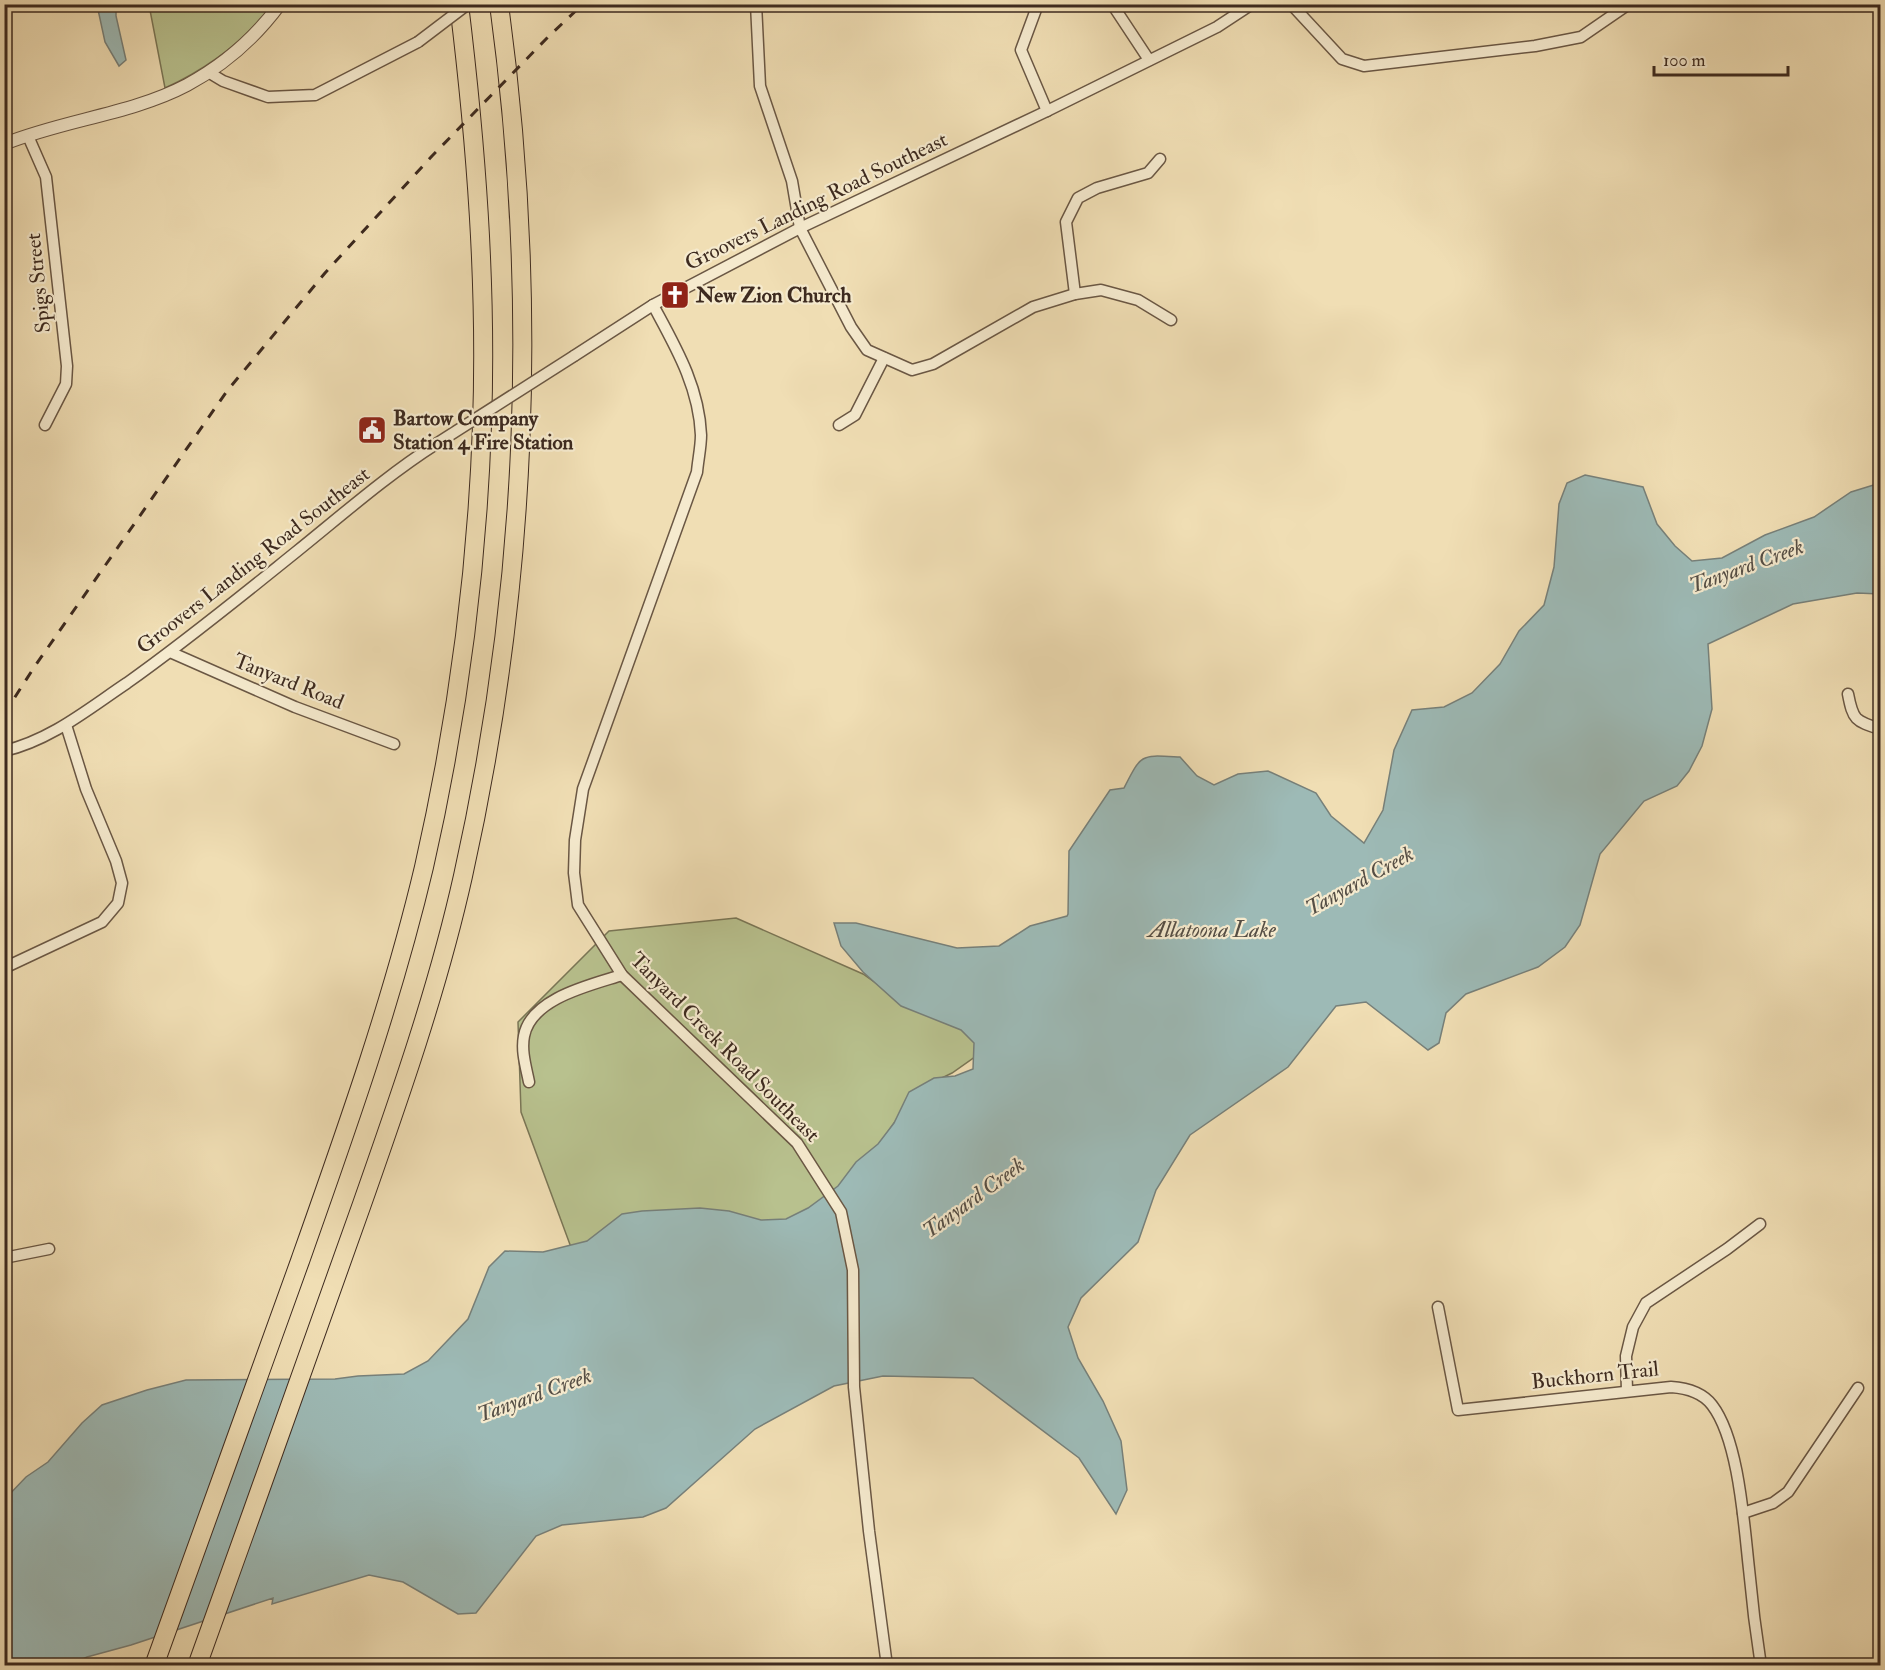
<svg xmlns="http://www.w3.org/2000/svg" width="1885" height="1670" viewBox="0 0 1885 1670" font-family="'IM FELL Double Pica',serif">
	<rect width="100%" height="100%" fill="#f0deb4"/>
	<filter id="stains"><feTurbulence type="fractalNoise" baseFrequency=".00333" numOctaves="4"/><feColorMatrix values="0 0 0 0 .2 0 0 0 0 .09 0 0 0 0 .02 0 0 0 .5 -.17"/></filter>
	<radialGradient id="worn" r=".72"><stop offset=".6" stop-color="#630" stop-opacity="0"/><stop offset="1" stop-color="#630" stop-opacity=".3"/></radialGradient>
	<g fill="#b8c18e" stroke="#7a7656" stroke-width="1.5">
		<path d="M149,5H272C244,42 208,68 165,88Z"/>
		<polygon points="736,918 863,974 904,1003 963,1023 986,1049 952,1073 917,1090 853,1182 802,1225 572,1250 521,1112 518,1022 609,931"/>
	</g>
	<g fill="#9dbab6" stroke="#77807a" stroke-width="1.5">
		<polygon points="97,5 116,5 116,16 126,60 119,66 105,42"/>
		<path d="M1585,475L1643,487L1657,524L1675,546L1692,561L1722,558L1765,535L1814,517L1851,492L1880,483V594L1857,593L1793,604L1708,644L1712,709L1702,746L1689,771L1677,786L1644,801L1600,854L1580,925L1565,947L1538,967L1466,994L1446,1013L1439,1043L1428,1050L1366,1002L1336,1006L1288,1067L1190,1135L1156,1190L1138,1242L1081,1298L1068,1327L1078,1358L1103,1401L1121,1441L1127,1490L1116,1514L1079,1458L973,1378L883,1376L834,1386L755,1429L666,1508L643,1517L562,1525L536,1536L476,1613L458,1614L403,1582L369,1575L272,1604L273,1598L131,1645L87,1657L70,1665L5,1666V1499L26,1477L48,1462L82,1423L102,1405L147,1390L186,1380L335,1379L358,1376L404,1374L428,1361L468,1319L489,1267L505,1251L543,1252L587,1241L622,1214L642,1211L700,1208L729,1211L761,1220L786,1219L808,1208L838,1186L856,1162L878,1144L894,1123L909,1092L934,1078L955,1076L973,1069L974,1043L961,1030L901,1006L863,972L841,946L834,923H856L957,948L999,946L1030,926L1067,916L1068,914L1069,851L1110,790L1124,788C1142,753 1140,755 1180,757L1197,776L1214,785L1238,774L1268,771L1316,793L1331,816L1364,843L1383,810L1394,750L1412,710L1444,707L1472,693L1500,664L1519,631L1544,605L1554,567L1559,504L1567,483Z"/>
	</g>
	<g fill="none" stroke-linecap="round" stroke-linejoin="round">
		<g stroke="#6a5744" stroke-width="13">
			<g id="minor">
				<polyline points="756,4 760,86 792,181 800,228 851,327 867,350 912,370 933,364 1033,307 1075,294 1101,290 1138,300 1171,320"/>
				<polyline points="1038,4 1021,50 1047,111"/>
				<polyline points="1112,4 1149,60"/>
				<polyline points="1291,4 1342,59 1364,66 1535,46 1581,37 1629,4"/>
				<polyline points="208,72 223,81 268,97 315,95 418,42"/>
				<polyline points="28,136 46,177 67,366 66,384 45,425"/>
				<polyline points="1075,294 1066,222 1078,198 1097,188 1148,173 1160,159"/>
				<path d="M653,305C675,346 699,386 701,435C701,447 698,460 697,472L583,789L575,840L574,873L578,905L622,975L797,1143L841,1212L853,1270L854,1387L869,1531L887,1666"/>
				<polyline points="574,356 653,305 800,228 1047,111 1217,27 1252,4"/>
				<polyline points="839,425 855,415 884,358"/>
				<polyline points="170,652 295,707 394,744"/>
				<path d="M1848,694C1853,720 1855,721 1880,729"/>
				<path d="M4,751C51,740 88,709 127,683C185,642 240,597 296,552C342,515 386,476 436,444"/>
				<polyline points="4,968 102,922 118,903 122,883 116,861 86,789 66,725"/>
				<path d="M529,1082C526,1067 521,1051 524,1036C531,998 591,985 622,975"/>
				<polyline points="4,1258 49,1249"/>
				<path d="M1438,1307L1458,1410L1671,1387C1686,1388 1702,1392 1712,1405C1739,1440 1744,1525 1749,1569C1752,1602 1756,1634 1761,1666"/>
				<polyline points="1627,1391 1626,1356 1633,1327 1646,1303 1727,1249 1760,1224"/>
				<polyline points="1743,1513 1773,1503 1788,1492 1858,1388"/>
			</g>
		</g>
		<g stroke="#6a5744" stroke-width="14">
			<path id="tertiary" d="M4,144C63,120 132,114 187,85C224,65 255,38 280,4"/>
		</g>
		<g stroke="#3d2a1f" stroke-width="20">
			<g id="motorway">
				<path d="M154,1666C203,1531 251,1396 300,1261C346,1131 392,1002 424,867C457,722 477,573 482,425C487,284 476,144 459,4"/>
				<path d="M197,1666C252,1512 308,1358 362,1204C400,1096 438,988 463,876C528,585 539,299 499,4"/>
			</g>
		</g>
		<use href="#minor" stroke="#f5eace" stroke-width="10"/>
		<use href="#tertiary" stroke="#f5eace" stroke-width="12"/>
		<use href="#motorway" stroke="#f0deb4" stroke-width="18"/>
		<polyline stroke="#3d2a1f" stroke-width="3" stroke-dasharray="10 10" stroke-linecap="butt" points="4,714 35,666 227,391 325,273 432,156 548,37 583,4"/>
		<g stroke="#6a5744" stroke-width="13" stroke-linecap="butt">
			<g id="minor-bridge">
				<polyline points="418,42 468,4"/>
				<polyline points="436,444 574,356"/>
			</g>
		</g>
		<use href="#minor-bridge" stroke="#f5eace" stroke-width="10"/>
	</g>
	<defs>
		<g id="church-square" transform="scale(1.5)"><rect x="-9" y="-9" width="18" height="18" rx="4" fill="#8f2418" stroke="#f5eace"/><path d="M-1.2-6h2.4v3.5h3.3v2.4h-3.3V6h-2.4V-.1h-3.3v-2.4h3.3Z" fill="#fff"/></g>
		<g id="civic-square" transform="scale(1.5)"><rect x="-9" y="-9" width="18" height="18" rx="4" fill="#8f2418" stroke="#f5eace"/><path d="M-.6-6.5H3V-4.5H.6V-3L4-1V1h2V6H-6V1h2V-1L-.6-3ZM-1.2 2.5V6h2.4V2.5Z" fill="#fff"/></g>
	</defs>
	<g fill-rule="evenodd">
		<use href="#church-square" x="675" y="295"/>
		<use href="#civic-square" x="372" y="430"/>
	</g>
	<g text-anchor="middle" stroke-width="4.5" stroke-linejoin="round" paint-order="stroke">
		<g font-size="21" fill="#3d2a1f" stroke="#f5eace">
			<text transform="translate(816 201) rotate(-26)" y="7">Groovers Landing Road Southeast</text>
			<text transform="translate(38 283) rotate(-96)" y="7">Spigs Street</text>
			<text transform="translate(253 560) rotate(-38)" y="7">Groovers Landing Road Southeast</text>
			<text transform="translate(289 681) rotate(22)" y="7">Tanyard Road</text>
			<text transform="translate(725 1047) rotate(45)" y="7">Tanyard Creek Road Southeast</text>
			<text transform="translate(1595 1375) rotate(-6)" y="7">Buckhorn Trail</text>
		</g>
		<g font-size="21" font-weight="bold" fill="#3d2a1f" stroke="#f5eace" text-anchor="start">
			<text x="696" y="302">New Zion Church</text>
			<text x="393" y="425">Bartow Company<tspan x="393" dy="24">Station 4 Fire Station</tspan></text>
		</g>
		<g font-size="22" font-style="italic" fill="#554e45" stroke="#f5eace">
			<text transform="translate(1746 565) rotate(-20)" y="8">Tanyard Creek</text>
			<text transform="translate(1359 880) rotate(-29)" y="8">Tanyard Creek</text>
			<text x="1212" y="937">Allatoona Lake</text>
			<text transform="translate(973 1197) rotate(-36)" y="8">Tanyard Creek</text>
			<text transform="translate(534 1394) rotate(-20)" y="8">Tanyard Creek</text>
		</g>
	</g>
	<rect width="1885" height="1670" fill="none" stroke="#f0deb4" stroke-width="24"/>
	<rect x="6" y="6" width="1873" height="1658" fill="none" stroke="#3d2a1f" stroke-width="3"/>
	<rect x="12" y="12" width="1861" height="1646" fill="none" stroke="#3d2a1f" stroke-width="1.5"/>
	<path d="M1654 66v9h134v-9" fill="none" stroke="#3d2a1f" stroke-width="3"/>
	<text x="1663" y="66" font-size="18" fill="#3d2a1f" stroke="#f5eace" stroke-width="4.5" paint-order="stroke">100 m</text>
	<rect width="100%" height="100%" filter="url(#stains)"/>
	<rect width="100%" height="100%" fill="url(#worn)"/>
</svg>
